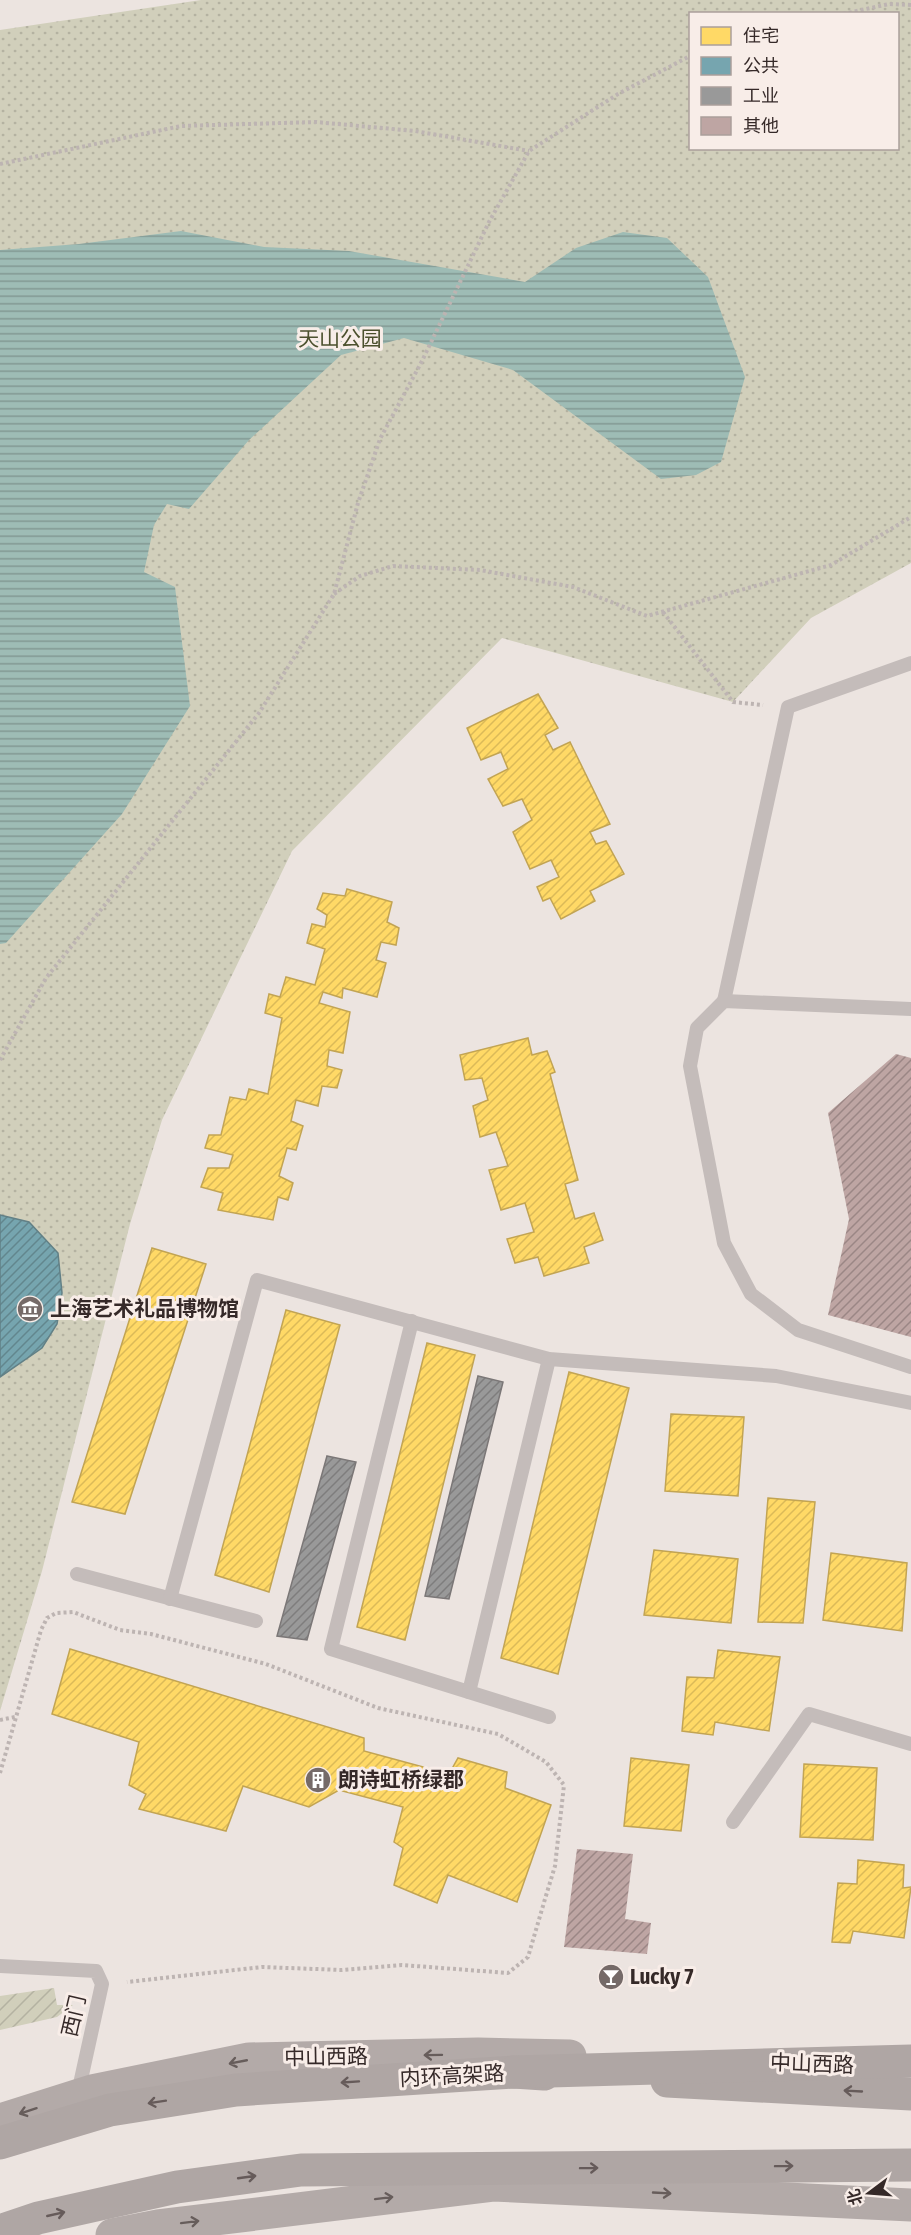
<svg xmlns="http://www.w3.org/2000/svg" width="911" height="2235" viewBox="0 0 911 2235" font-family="'Fira Sans Condensed','Noto Sans SC',sans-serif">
	<defs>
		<pattern id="park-dots" width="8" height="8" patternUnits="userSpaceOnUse" patternTransform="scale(1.5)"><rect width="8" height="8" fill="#d1cfbb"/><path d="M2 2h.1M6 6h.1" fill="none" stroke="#b4b2a1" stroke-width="1.8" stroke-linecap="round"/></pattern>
		<pattern id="garden-furrows" width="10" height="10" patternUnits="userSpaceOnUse" patternTransform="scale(1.5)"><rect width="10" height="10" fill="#d1cfbb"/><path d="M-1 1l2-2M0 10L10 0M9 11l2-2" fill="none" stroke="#b4b2a1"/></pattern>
		<pattern id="water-rules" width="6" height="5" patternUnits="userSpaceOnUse" patternTransform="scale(1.5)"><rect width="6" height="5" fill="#9ebcb5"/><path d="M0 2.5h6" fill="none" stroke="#829993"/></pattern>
		<pattern id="homes-hatch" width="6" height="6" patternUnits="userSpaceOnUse" patternTransform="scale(1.5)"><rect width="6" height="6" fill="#ffd966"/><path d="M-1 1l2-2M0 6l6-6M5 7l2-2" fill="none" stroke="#dbba58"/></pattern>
		<pattern id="public-hatch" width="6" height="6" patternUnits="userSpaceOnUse" patternTransform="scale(1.5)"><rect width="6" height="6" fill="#76a5af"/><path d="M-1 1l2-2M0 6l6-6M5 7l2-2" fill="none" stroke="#62868e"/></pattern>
		<pattern id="industry-hatch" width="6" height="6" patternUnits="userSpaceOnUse" patternTransform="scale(1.5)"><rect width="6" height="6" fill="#999"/><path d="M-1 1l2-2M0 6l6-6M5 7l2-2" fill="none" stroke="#7e7d7d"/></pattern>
		<pattern id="building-hatch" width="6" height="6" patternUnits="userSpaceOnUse" patternTransform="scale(1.5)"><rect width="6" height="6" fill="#bea5a3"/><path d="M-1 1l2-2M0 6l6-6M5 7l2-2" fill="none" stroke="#9b8685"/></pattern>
	</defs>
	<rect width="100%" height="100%" fill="#ece4e0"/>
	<path fill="url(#park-dots)" fill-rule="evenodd" d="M201,0H911V563L811,618L733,702L502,638L292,851L162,1120L130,1224L42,1571L0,1711V30ZM690,14H898V148H690Z"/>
	<polygon fill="url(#garden-furrows)" points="54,1988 57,2005 73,2005 57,2017 0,2030 0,1996"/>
	<polygon fill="url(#water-rules)" points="181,231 264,247 349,251 525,282 576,248 623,232 667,238 708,277 745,377 721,462 696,475 661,479 513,370 404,338 341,355 249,440 189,509 167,504 154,525 144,572 175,587 190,706 122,814 6,943 0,944 0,250 79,244"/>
	<g fill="url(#homes-hatch)" stroke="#c2a453" stroke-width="1.5">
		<polygon points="538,694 558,728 545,735 553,750 570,742 610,824 590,832 596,844 606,841 624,874 590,891 595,901 561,919 550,898 543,901 537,887 559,877 551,860 530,869 513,832 532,820 522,799 503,806 488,779 508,769 501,752 481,760 467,728"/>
		<polygon points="347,889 392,902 387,922 399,928 396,945 381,942 376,960 386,963 377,997 343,988 342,998 323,992 319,1003 350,1012 343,1053 329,1050 327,1066 342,1070 337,1088 322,1086 318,1106 296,1100 291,1121 303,1126 296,1150 287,1148 279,1176 293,1183 288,1200 278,1197 273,1220 218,1210 223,1193 201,1187 208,1168 229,1168 233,1155 205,1148 209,1135 221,1135 230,1097 246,1100 249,1089 268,1094 282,1018 265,1013 269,994 280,997 286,977 315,985 325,949 307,943 312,924 325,927 327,915 317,909 323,893 345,896"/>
		<polygon points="528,1038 532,1055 547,1051 555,1072 550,1074 578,1180 565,1184 575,1219 594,1213 603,1240 584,1247 589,1263 544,1276 538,1257 515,1263 507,1239 534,1232 525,1203 501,1210 489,1170 508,1166 496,1132 480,1137 473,1106 488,1100 482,1078 465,1080 460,1055"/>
		<polygon points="152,1248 206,1264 125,1514 72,1502"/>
		<polygon points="286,1310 340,1325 269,1592 215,1575"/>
		<polygon points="427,1343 475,1355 405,1640 357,1627"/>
		<polygon points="569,1372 629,1388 558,1674 501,1658"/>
		<polygon points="671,1414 744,1417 738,1496 665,1491"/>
		<polygon points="768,1498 815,1502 803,1623 758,1622"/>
		<polygon points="654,1550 738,1559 731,1623 644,1615"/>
		<polygon points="831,1553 907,1563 902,1631 823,1620"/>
		<polygon points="70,1649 364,1738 364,1751 449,1774 458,1758 507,1772 505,1788 551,1805 517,1902 448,1875 437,1903 394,1885 403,1848 394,1842 403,1807 339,1790 309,1807 243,1786 226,1831 139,1809 146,1794 129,1785 139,1742 52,1714"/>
		<polygon points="718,1650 780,1657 769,1731 715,1722 713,1735 682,1731 687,1677 714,1678"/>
		<polygon points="631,1758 689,1765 681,1831 624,1826"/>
		<polygon points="804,1764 877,1768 873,1840 800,1837"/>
		<polygon points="858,1860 904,1865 903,1888 911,1887 904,1938 853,1931 850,1943 832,1942 838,1883 857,1884"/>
	</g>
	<polygon fill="url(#public-hatch)" stroke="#628086" stroke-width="1.5" points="0,1215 29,1222 58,1253 62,1293 57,1324 42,1348 0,1377"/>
	<g fill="url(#industry-hatch)" stroke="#7b7777" stroke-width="1.5">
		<polygon points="478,1376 503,1382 449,1599 425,1596"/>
		<polygon points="327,1456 356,1462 307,1640 277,1636"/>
	</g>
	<g fill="url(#building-hatch)">
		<polygon points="896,1054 911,1058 911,1337 828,1315 849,1219 828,1113"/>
		<polygon points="577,1849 633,1854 625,1919 651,1923 647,1954 564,1947"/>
	</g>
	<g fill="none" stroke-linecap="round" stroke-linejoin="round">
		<g stroke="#bdb4b2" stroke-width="4" stroke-dasharray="3 3" stroke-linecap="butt">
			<polyline points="843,14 889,4 911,5"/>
			<polyline points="0,164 181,126 316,122 415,131 529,151"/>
			<polyline points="334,594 360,576 393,566 480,570 573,587 647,616 831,565 911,517"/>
			<polyline points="663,612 733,702 763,705"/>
			<polyline points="0,1060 46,978 259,713 334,594 358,503 380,439 422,361 489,222 529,151 618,94 690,56"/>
			<polyline points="0,1720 15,1717"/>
			<polyline points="0,1773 41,1630 47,1618 56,1613 73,1612 120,1630 151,1634 266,1664 378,1708 498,1734 546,1762 564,1785 555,1866 545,1899 528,1957 508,1973 402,1965 342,1970 262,1967 127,1982"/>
		</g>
		<g stroke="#c4bcba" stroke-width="14">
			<polyline points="724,1001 788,707 911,663"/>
			<polyline points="911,1009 724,1001 697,1028 690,1066 724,1243 751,1294 798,1330 911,1367"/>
			<polyline points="412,1321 331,1649 549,1717"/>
			<polyline points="77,1574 256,1621"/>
			<polyline points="170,1599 257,1280 549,1359 776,1376 911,1403"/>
			<polyline points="469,1692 549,1359"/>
			<polyline points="733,1822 809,1714 911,1744"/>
			<polyline points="0,1966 96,1971 102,1984 78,2093"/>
		</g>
		<g stroke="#b3aaa8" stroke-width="33">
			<polyline points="0,2120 92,2091 249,2059 478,2054 570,2056"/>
			<polyline points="112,2235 158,2226 493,2185 911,2205"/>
		</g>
		<g stroke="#afa6a4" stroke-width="33">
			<polyline points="667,2081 911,2094"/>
			<polyline points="0,2143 110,2110 236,2090 514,2072 544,2074"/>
			<polyline points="0,2231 38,2218 177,2187 301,2170 911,2165"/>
		</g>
		<polyline stroke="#afa6a4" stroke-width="33" points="514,2072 911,2061"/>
	</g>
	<defs><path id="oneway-shaft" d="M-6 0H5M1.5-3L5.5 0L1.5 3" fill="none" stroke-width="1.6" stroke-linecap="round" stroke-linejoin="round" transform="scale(1.5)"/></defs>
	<g stroke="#675d5b">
		<use href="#oneway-shaft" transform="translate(433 2055) rotate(179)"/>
		<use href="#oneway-shaft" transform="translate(238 2062) rotate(169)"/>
		<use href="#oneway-shaft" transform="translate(28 2111) rotate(162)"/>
		<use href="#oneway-shaft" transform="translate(662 2193) rotate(3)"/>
		<use href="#oneway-shaft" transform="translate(384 2198) rotate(-7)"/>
		<use href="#oneway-shaft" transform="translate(190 2222) rotate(-7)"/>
	</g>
	<g stroke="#665b5a">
		<use href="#oneway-shaft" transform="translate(350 2082) rotate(176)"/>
		<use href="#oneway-shaft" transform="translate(853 2091) rotate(-177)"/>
		<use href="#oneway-shaft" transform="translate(157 2102) rotate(171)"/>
		<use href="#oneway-shaft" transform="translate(784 2166) rotate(-1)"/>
		<use href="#oneway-shaft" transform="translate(589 2168) rotate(-1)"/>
		<use href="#oneway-shaft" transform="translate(247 2177) rotate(-8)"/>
		<use href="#oneway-shaft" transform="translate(56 2214) rotate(-13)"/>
	</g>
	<defs>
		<g id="museum-disc" transform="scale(1.35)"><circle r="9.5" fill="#756a68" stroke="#f8ede8"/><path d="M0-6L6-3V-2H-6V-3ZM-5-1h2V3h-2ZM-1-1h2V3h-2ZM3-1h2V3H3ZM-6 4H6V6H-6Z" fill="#fff"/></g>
		<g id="building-disc" transform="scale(1.35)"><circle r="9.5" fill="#756a68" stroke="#f8ede8"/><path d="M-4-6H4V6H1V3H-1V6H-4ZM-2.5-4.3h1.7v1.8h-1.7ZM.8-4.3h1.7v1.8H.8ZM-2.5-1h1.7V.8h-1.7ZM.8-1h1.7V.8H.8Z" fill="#fff"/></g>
		<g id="bar-disc" transform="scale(1.35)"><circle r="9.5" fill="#756a68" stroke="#f8ede8"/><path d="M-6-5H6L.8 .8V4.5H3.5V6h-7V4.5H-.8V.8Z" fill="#fff"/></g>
	</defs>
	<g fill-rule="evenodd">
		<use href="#museum-disc" x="30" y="1309"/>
		<use href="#building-disc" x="318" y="1780"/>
		<use href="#bar-disc" x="611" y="1977"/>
	</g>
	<g text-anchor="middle" stroke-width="6" stroke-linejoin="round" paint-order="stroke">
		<g font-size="21" fill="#4c512e" stroke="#f8ede8">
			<text x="340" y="346">天山公园</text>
		</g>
		<g font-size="21" font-weight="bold" fill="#352928" stroke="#f8ede8" text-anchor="start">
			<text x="50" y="1316">上海艺术礼品博物馆</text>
			<text x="338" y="1787">朗诗虹桥绿郡</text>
			<text x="630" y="1984">Lucky 7</text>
		</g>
		<g font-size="21" fill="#352928" stroke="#f8ede8">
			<text transform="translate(74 2016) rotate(-77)" y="7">西门</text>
			<text transform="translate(326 2057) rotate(-1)" y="7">中山西路</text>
			<text transform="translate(812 2064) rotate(2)" y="7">中山西路</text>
			<text transform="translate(452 2076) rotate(-3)" y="7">内环高架路</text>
		</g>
	</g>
	<rect x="689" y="12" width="210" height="138" fill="#f8ede8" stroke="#aa9f9b" stroke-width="1.5"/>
	<rect x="701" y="27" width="30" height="18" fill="#ffd966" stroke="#aa9f9b" stroke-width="1.5"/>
	<text x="743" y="42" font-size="18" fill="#352928">住宅</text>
	<rect x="701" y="57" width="30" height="18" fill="#76a5af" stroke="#aa9f9b" stroke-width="1.5"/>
	<text x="743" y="72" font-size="18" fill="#352928">公共</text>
	<rect x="701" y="87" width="30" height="18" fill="#999999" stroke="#aa9f9b" stroke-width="1.5"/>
	<text x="743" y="102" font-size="18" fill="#352928">工业</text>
	<rect x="701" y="117" width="30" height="18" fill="#bea5a3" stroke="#aa9f9b" stroke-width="1.5"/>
	<text x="743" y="132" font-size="18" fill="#352928">其他</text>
	<g transform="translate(869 2193) rotate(254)" stroke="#f8ede8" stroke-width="4.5" paint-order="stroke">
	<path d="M0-4.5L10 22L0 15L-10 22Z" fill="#352928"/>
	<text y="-9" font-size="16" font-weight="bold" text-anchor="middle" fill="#352928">北</text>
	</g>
</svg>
